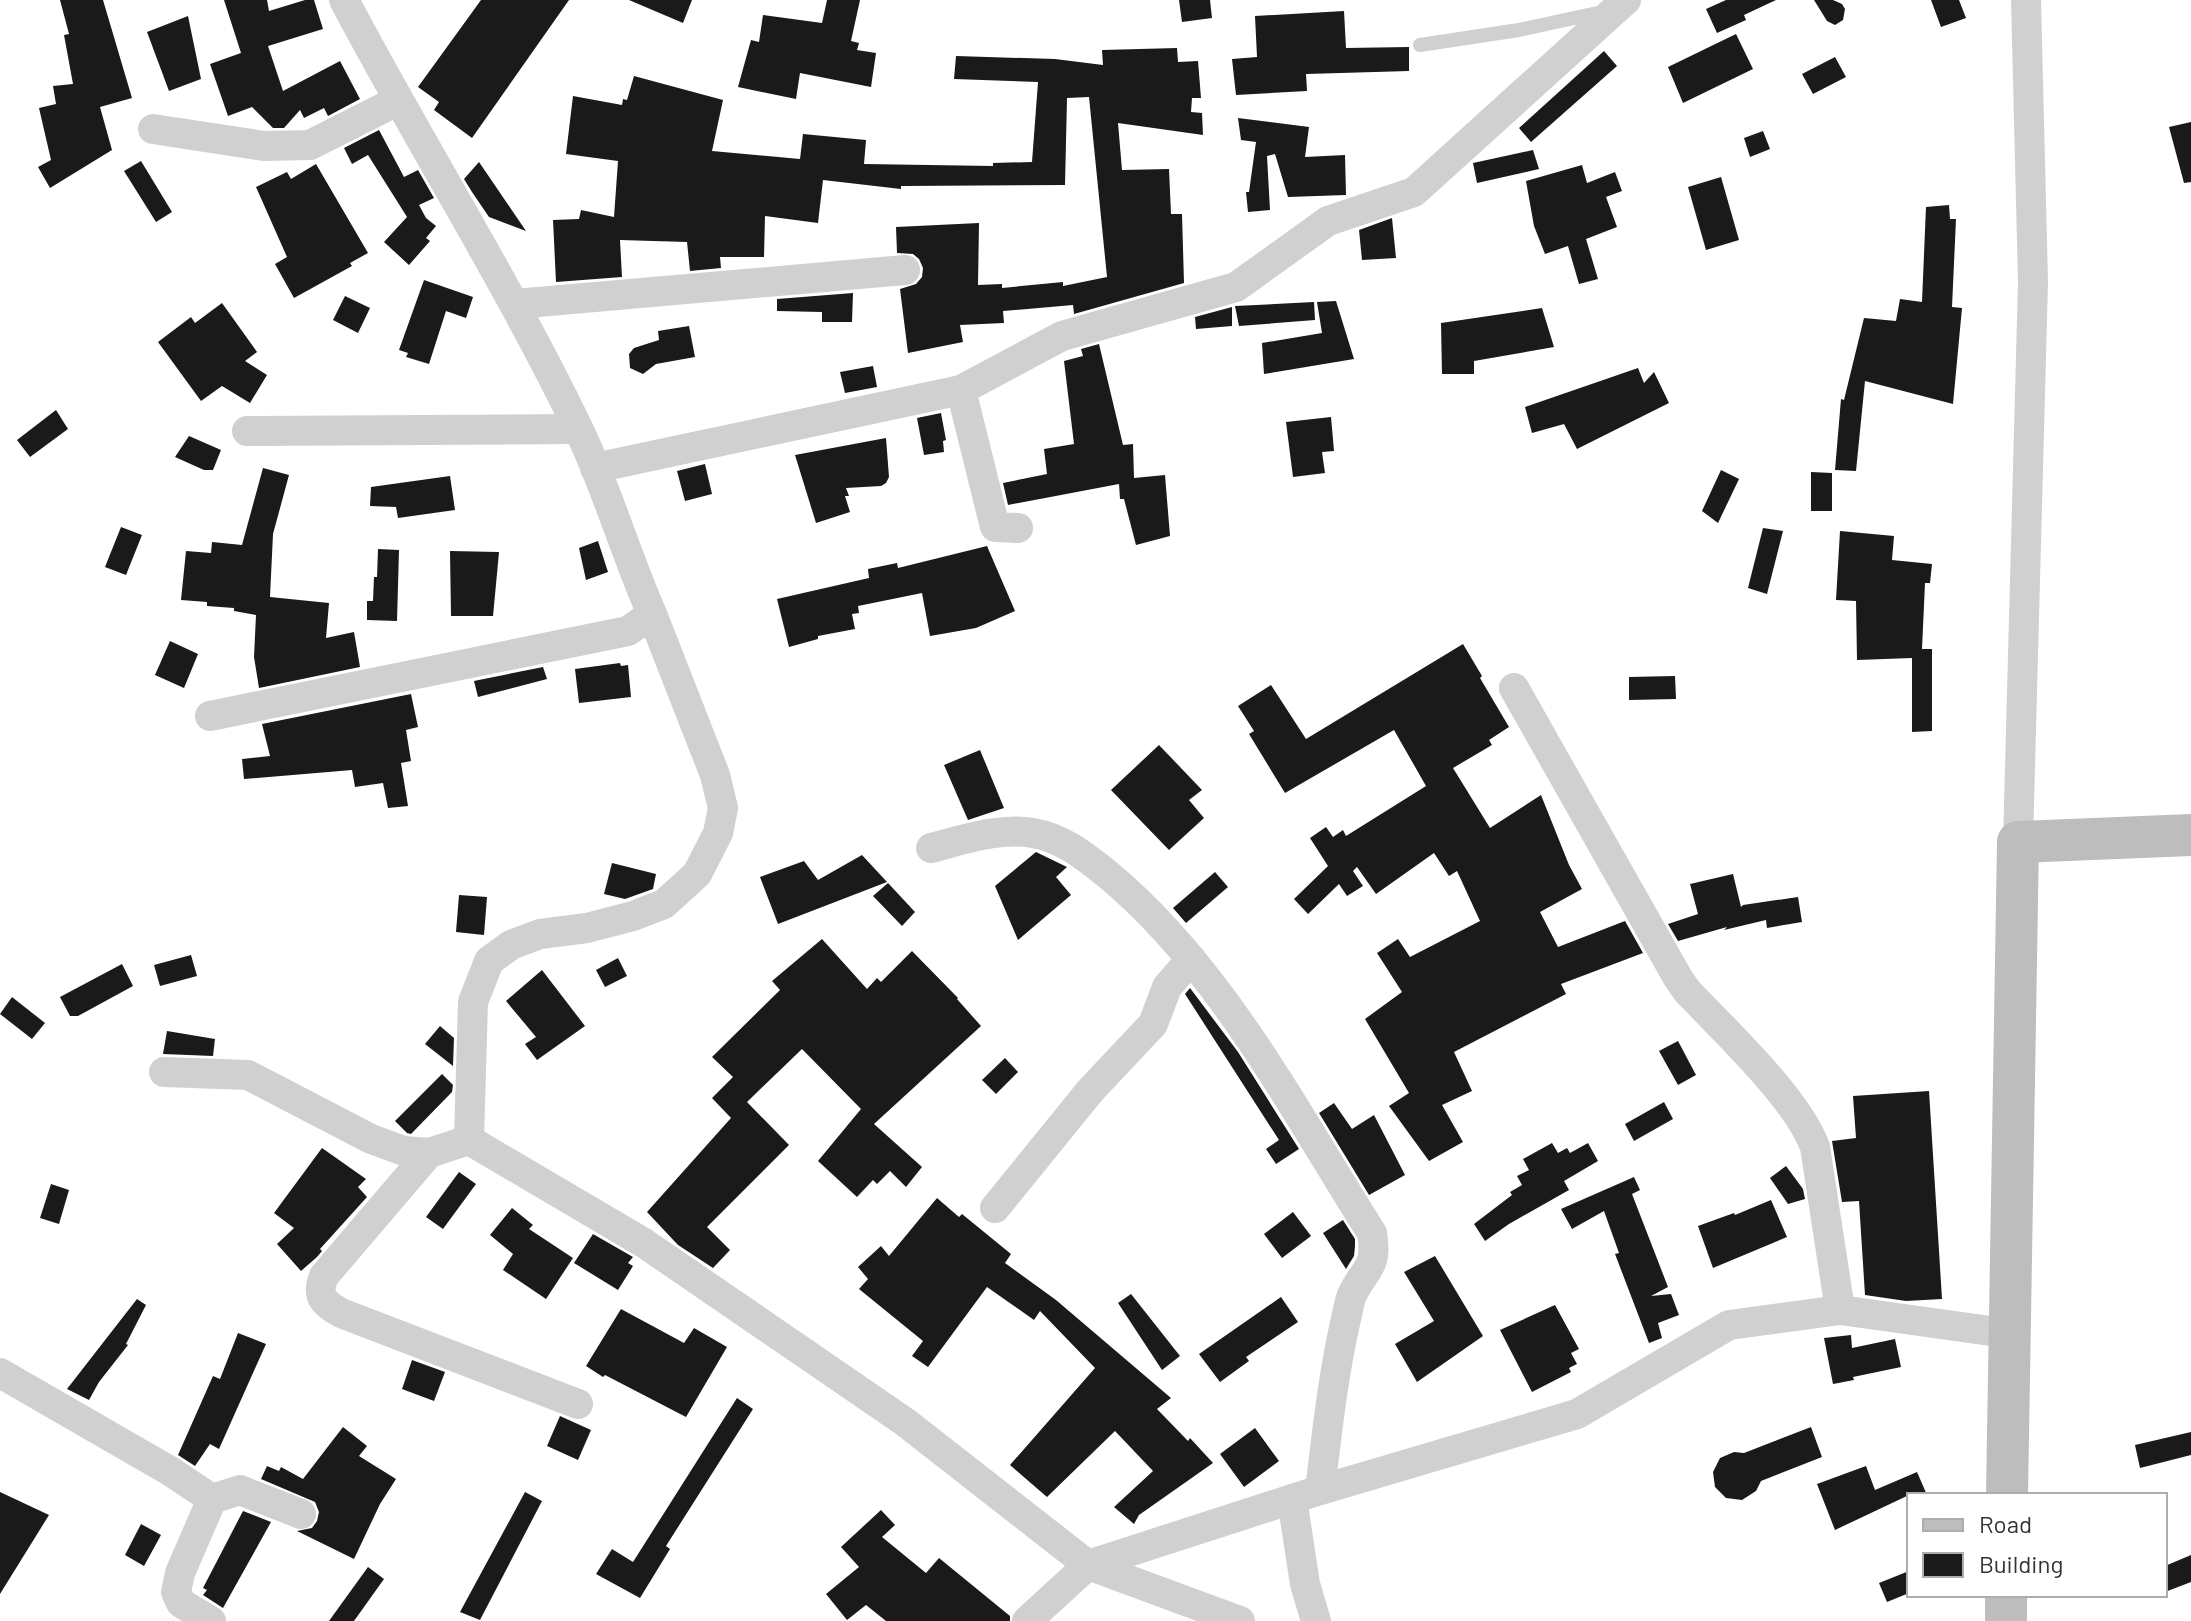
<svg xmlns="http://www.w3.org/2000/svg" width="2191" height="1621" viewBox="0 0 2191 1621" font-family="Barlow,sans-serif">
	<rect width="100%" height="100%" fill="#fff"/>
	<g fill="#1a1a1a">
		<polygon points="60,0 103,0 132,98 100,107 112,150 50,188 38,167 51,160 39,108 56,104 53,86 73,84 64,35 69,34"/>
		<polygon points="224,0 267,0 269,11 305,0 314,0 323,29 268,46 283,91 340,61 360,99 328,116 324,108 304,118 300,110 284,128 273,128 252,107 228,116 210,64 241,53"/>
		<polygon points="481,0 569,0 472,138 434,110 439,102 418,87"/>
		<polygon points="629,0 692,0 683,23"/>
		<polygon points="827,0 860,0 851,41 859,43 857,50 876,53 871,87 800,73 796,99 738,87 751,40 759,42 763,15 822,23"/>
		<polygon points="1179,0 1210,0 1212,18 1182,22"/>
		<polygon points="1726,0 1776,0 1744,15 1746,20 1717,33 1706,9"/>
		<polygon points="1814,0 1833,0 1842,4 1845,9 1843,20 1835,25 1827,21"/>
		<polygon points="1931,0 1959,0 1966,18 1941,27"/>
		<polygon points="1344,11 1346,48 1409,47 1409,71 1306,74 1307,91 1236,95 1232,59 1257,57 1255,16"/>
		<polygon points="188,16 201,79 169,91 147,32"/>
		<polygon points="1736,34 1753,69 1683,103 1668,67"/>
		<polygon points="1177,48 1178,62 1198,61 1201,98 1192,98 1191,112 1202,113 1203,135 1118,123 1122,170 1169,169 1171,214 1182,214 1184,283 1074,314 1073,305 1003,311 1004,323 960,325 963,342 908,353 900,289 916,284 922,277 923,268 919,259 913,254 897,253 896,227 979,223 978,285 1002,284 1002,288 1063,282 1063,286 1107,277 1089,97 1067,98 1065,185 901,186 901,189 823,180 818,223 765,216 764,257 720,257 721,268 690,271 687,242 620,240 622,277 556,282 553,220 579,219 581,210 614,217 618,161 566,154 573,96 622,105 623,99 627,100 634,76 723,100 712,151 800,159 803,134 866,140 864,164 993,166 993,163 1032,162 1038,82 954,79 956,56 1055,59 1103,65 1102,50"/>
		<polygon points="1604,51 1617,66 1531,142 1519,128"/>
		<polygon points="1835,57 1846,77 1813,94 1802,74"/>
		<polygon points="1238,118 1309,127 1305,157 1345,155 1346,195 1288,197 1275,154 1267,156 1270,210 1248,212 1246,192 1249,192 1256,142 1241,140"/>
		<polygon points="2191,122 2191,182 2184,183 2169,127"/>
		<polygon points="379,130 404,177 418,170 434,198 419,205 426,218 436,226 426,238 430,241 409,265 384,242 407,217 368,155 352,164 344,148"/>
		<polygon points="1763,131 1770,149 1750,157 1744,138"/>
		<polygon points="1533,150 1539,169 1477,183 1473,163"/>
		<polygon points="141,161 172,212 156,222 124,171"/>
		<polygon points="479,162 526,231 489,217 472,192 464,179"/>
		<polygon points="316,164 368,253 350,263 352,266 294,298 275,264 287,257 256,187 287,172 291,179"/>
		<polygon points="1582,165 1587,183 1615,172 1622,191 1606,197 1617,227 1586,239 1598,279 1579,284 1568,246 1545,254 1534,226 1526,181"/>
		<polygon points="1721,177 1739,240 1706,250 1688,187"/>
		<polygon points="1949,205 1950,219 1956,219 1952,307 1962,308 1953,404 1865,381 1856,471 1835,470 1841,399 1844,400 1864,318 1896,321 1900,299 1922,302 1926,207"/>
		<polygon points="1392,218 1396,258 1362,260 1359,230"/>
		<polygon points="424,280 473,297 466,318 446,311 429,364 406,357 408,353 399,350"/>
		<polygon points="853,293 852,322 822,322 822,312 777,311 777,299"/>
		<polygon points="345,296 370,308 358,333 333,320"/>
		<polygon points="1336,301 1354,359 1264,374 1262,343 1322,333 1317,302"/>
		<polygon points="1314,302 1315,320 1239,326 1235,306"/>
		<polygon points="222,303 257,352 245,361 267,375 250,403 222,386 201,401 158,342 191,317 195,323"/>
		<polygon points="1232,307 1232,326 1196,329 1195,317"/>
		<polygon points="1542,308 1554,347 1474,361 1474,374 1442,374 1441,323"/>
		<polygon points="689,326 695,357 656,364 643,374 630,368 629,354 634,348 659,340 658,331"/>
		<polygon points="1099,344 1123,445 1133,444 1134,478 1165,475 1170,536 1136,545 1124,499 1120,499 1119,484 1008,505 1003,483 1047,474 1044,449 1074,444 1064,361 1083,356 1081,349"/>
		<polygon points="873,366 877,387 845,393 840,372"/>
		<polygon points="1638,368 1644,383 1654,372 1669,403 1577,449 1564,424 1532,433 1525,407"/>
		<polygon points="56,410 68,429 30,457 17,440"/>
		<polygon points="941,413 946,440 943,441 944,452 924,455 917,418"/>
		<polygon points="1331,417 1334,451 1322,452 1325,473 1293,477 1286,422"/>
		<polygon points="189,436 221,450 213,470 204,470 175,457"/>
		<polygon points="886,438 889,477 886,483 881,486 846,488 849,496 845,496 850,512 816,523 795,455"/>
		<polygon points="705,464 712,494 685,501 677,471"/>
		<polygon points="263,468 289,475 273,534 270,597 329,603 326,638 354,632 360,667 259,688 254,657 256,615 234,611 234,608 207,606 207,602 181,600 186,551 211,553 212,542 242,545"/>
		<polygon points="1721,470 1739,479 1718,523 1702,511"/>
		<polygon points="1811,472 1832,473 1832,511 1811,511"/>
		<polygon points="450,476 455,510 398,518 396,507 370,506 371,487"/>
		<polygon points="121,527 142,535 126,575 105,567"/>
		<polygon points="1763,528 1783,531 1767,594 1748,588"/>
		<polygon points="1840,531 1894,536 1892,560 1932,564 1930,583 1925,583 1922,649 1932,649 1932,731 1912,732 1912,658 1857,660 1856,601 1836,600"/>
		<polygon points="598,541 608,572 586,580 579,548"/>
		<polygon points="987,546 1015,611 976,628 930,636 922,593 858,606 859,613 852,614 855,629 818,636 818,639 789,647 777,599 869,578 868,569 897,563 898,568"/>
		<polygon points="378,549 399,550 397,621 367,620 367,601 373,601 374,577 377,577"/>
		<polygon points="450,551 499,552 493,616 451,616"/>
		<polygon points="170,641 198,654 184,688 155,675"/>
		<polygon points="1463,644 1482,676 1480,678 1509,727 1489,740 1492,745 1453,768 1490,828 1541,795 1569,865 1582,889 1540,912 1558,947 1625,921 1643,953 1561,984 1566,994 1454,1052 1472,1091 1442,1105 1463,1142 1429,1161 1389,1106 1409,1093 1365,1019 1402,992 1377,953 1398,939 1410,957 1480,921 1457,871 1449,876 1434,853 1376,894 1357,867 1353,871 1363,886 1347,896 1339,884 1308,914 1294,899 1328,866 1310,838 1326,827 1333,837 1343,830 1346,836 1426,786 1394,730 1285,793 1249,734 1254,731 1238,706 1271,685 1306,739"/>
		<polygon points="620,663 621,666 628,665 631,697 579,703 575,669"/>
		<polygon points="543,667 547,679 478,697 474,681"/>
		<polygon points="1675,676 1676,699 1629,700 1629,677"/>
		<polygon points="411,694 418,727 406,730 411,761 401,763 408,806 388,808 383,783 355,787 352,770 244,779 242,759 270,756 262,724"/>
		<polygon points="1159,745 1202,790 1189,800 1204,818 1169,850 1111,790"/>
		<polygon points="980,750 1004,808 968,820 944,765"/>
		<polygon points="1036,852 1067,867 1056,877 1071,895 1018,940 995,886"/>
		<polygon points="862,855 887,882 778,924 760,877 804,861 818,880"/>
		<polygon points="612,863 656,874 653,889 625,899 604,894"/>
		<polygon points="1215,872 1228,887 1186,923 1173,908"/>
		<polygon points="1733,874 1741,907 1743,905 1798,897 1802,922 1767,928 1766,920 1724,930 1727,927 1678,941 1668,924 1698,914 1690,884"/>
		<polygon points="888,883 915,912 902,926 873,896"/>
		<polygon points="459,895 487,897 484,935 456,932"/>
		<polygon points="822,939 867,989 877,978 881,982 912,951 958,998 957,999 981,1026 874,1124 922,1167 906,1187 890,1171 877,1184 873,1180 857,1197 818,1161 861,1109 802,1049 747,1102 789,1145 707,1227 730,1250 713,1268 678,1245 647,1212 731,1118 712,1098 733,1077 712,1057 780,990 772,981"/>
		<polygon points="191,955 197,976 160,986 154,965"/>
		<polygon points="618,958 627,976 605,987 596,970"/>
		<polygon points="122,964 133,986 78,1016 70,1016 60,997"/>
		<polygon points="542,970 585,1026 537,1060 525,1044 536,1037 506,1001"/>
		<polygon points="1190,988 1238,1052 1299,1149 1276,1164 1266,1149 1279,1140 1185,994"/>
		<polygon points="12,997 45,1023 32,1039 0,1014"/>
		<polygon points="440,1026 454,1038 453,1066 425,1044"/>
		<polygon points="167,1031 215,1039 213,1056 163,1054"/>
		<polygon points="1678,1041 1696,1075 1678,1085 1659,1051"/>
		<polygon points="1005,1058 1018,1072 996,1094 982,1080"/>
		<polygon points="442,1074 453,1085 452,1092 411,1134 407,1133 395,1121"/>
		<polygon points="1929,1091 1942,1299 1906,1301 1865,1295 1859,1201 1842,1202 1832,1141 1856,1138 1853,1096"/>
		<polygon points="1664,1102 1673,1119 1634,1141 1625,1124"/>
		<polygon points="1334,1103 1352,1129 1374,1115 1405,1175 1369,1195 1319,1113"/>
		<polygon points="1552,1143 1558,1153 1567,1148 1570,1153 1588,1143 1598,1161 1564,1181 1569,1190 1509,1224 1485,1241 1474,1224 1512,1195 1510,1192 1522,1185 1517,1176 1529,1170 1523,1159"/>
		<polygon points="322,1148 366,1179 358,1187 367,1197 320,1249 322,1251 317,1257 301,1271 277,1244 294,1228 274,1213"/>
		<polygon points="1786,1166 1803,1189 1805,1199 1788,1204 1770,1178"/>
		<polygon points="459,1172 476,1184 443,1229 426,1217"/>
		<polygon points="1634,1177 1640,1190 1632,1194 1668,1287 1651,1296 1671,1294 1679,1315 1658,1323 1662,1338 1649,1343 1615,1254 1619,1253 1604,1211 1572,1229 1561,1209"/>
		<polygon points="51,1184 69,1190 59,1224 40,1218"/>
		<polygon points="937,1198 959,1217 962,1214 1011,1254 1005,1263 1056,1300 1171,1398 1157,1409 1188,1441 1190,1438 1213,1463 1139,1515 1134,1524 1114,1507 1153,1471 1115,1431 1047,1497 1010,1465 1095,1368 1040,1311 1034,1320 987,1287 928,1367 912,1356 923,1341 859,1289 868,1279 858,1267 881,1246 889,1256"/>
		<polygon points="1771,1200 1787,1237 1713,1268 1698,1226 1734,1213 1735,1215"/>
		<polygon points="512,1208 533,1225 529,1229 573,1258 546,1299 503,1270 513,1254 490,1235"/>
		<polygon points="1293,1212 1311,1236 1282,1258 1264,1234"/>
		<polygon points="1343,1220 1355,1239 1355,1246 1354,1256 1346,1269 1323,1233"/>
		<polygon points="593,1234 633,1257 628,1263 633,1266 618,1290 574,1263"/>
		<polygon points="1435,1256 1483,1336 1417,1382 1395,1344 1434,1321 1404,1272"/>
		<polygon points="1131,1294 1180,1356 1162,1370 1118,1303"/>
		<polygon points="1281,1297 1298,1322 1246,1357 1249,1361 1220,1382 1199,1354"/>
		<polygon points="137,1299 146,1305 126,1344 128,1345 99,1382 89,1400 67,1389"/>
		<polygon points="1555,1305 1579,1349 1571,1353 1577,1364 1569,1368 1571,1372 1532,1392 1500,1330"/>
		<polygon points="621,1309 684,1343 694,1328 727,1347 686,1417 605,1375 603,1377 586,1366"/>
		<polygon points="238,1333 266,1344 219,1449 210,1444 195,1466 178,1455 213,1376 220,1379"/>
		<polygon points="1851,1335 1852,1348 1895,1339 1901,1367 1853,1377 1854,1380 1833,1384 1824,1338"/>
		<polygon points="412,1360 445,1372 434,1401 402,1389"/>
		<polygon points="737,1398 753,1409 666,1546 670,1549 640,1598 596,1574 612,1549 633,1562"/>
		<polygon points="560,1416 591,1430 578,1460 547,1446"/>
		<polygon points="343,1427 367,1446 359,1456 396,1479 380,1504 354,1559 297,1531 312,1528 317,1521 319,1512 315,1502 261,1479 267,1466 279,1471 281,1467 303,1479"/>
		<polygon points="1811,1427 1822,1457 1761,1481 1756,1491 1742,1500 1726,1498 1715,1487 1713,1472 1720,1458 1734,1452 1744,1453"/>
		<polygon points="1255,1428 1279,1461 1244,1487 1220,1454"/>
		<polygon points="2191,1432 2191,1455 2140,1468 2135,1445"/>
		<polygon points="1866,1466 1875,1490 1917,1472 1927,1495 1909,1495 1835,1530 1817,1484"/>
		<polygon points="0,1492 49,1515 0,1594"/>
		<polygon points="525,1492 542,1501 480,1620 460,1612"/>
		<polygon points="881,1510 895,1525 882,1537 926,1573 939,1558 1010,1616 1010,1621 886,1621 866,1605 847,1620 826,1594 859,1567 841,1547"/>
		<polygon points="243,1511 271,1522 223,1608 203,1595 207,1590 203,1588"/>
		<polygon points="141,1524 161,1535 144,1566 125,1555"/>
		<polygon points="2191,1555 2191,1582 2165,1592 2165,1566"/>
		<polygon points="368,1567 384,1579 354,1621 329,1621"/>
		<polygon points="1909,1571 1909,1593 1887,1602 1879,1583"/>
	</g>
	<g fill="none" stroke-linecap="round" stroke-linejoin="round">
		<polyline stroke="#d0d0d0" stroke-width="14" points="1420,45 1519,30 1602,12"/>
		<g stroke="#d0d0d0" stroke-width="30">
			<polyline points="153,129 264,146 310,145 397,101"/>
			<polyline points="515,304 905,270"/>
			<polyline points="961,390 995,527 1018,528"/>
			<polyline points="247,431 578,429"/>
			<polyline points="595,468 961,390 1062,336 1236,287 1328,221 1414,192 1626,0"/>
			<path d="M1514,688L1678,978L1687,991C1724,1030 1797,1098 1815,1147L1840,1310"/>
			<path d="M210,716L628,631L652,614C625,553 607,488 578,428C507,281 420,144 344,0"/>
			<polyline points="2018,842 2033,282 2026,0"/>
			<path d="M931,848C962,840 1000,827 1033,833C1062,838 1083,855 1106,873C1221,968 1293,1109 1372,1233C1378,1269 1365,1267 1352,1295C1349,1302 1348,1311 1346,1319C1333,1375 1327,1433 1320,1490"/>
			<polyline points="164,1072 248,1075 371,1139 404,1151 429,1153 469,1140 644,1243 905,1422 1088,1565 1240,1621"/>
			<polyline points="469,1140 473,1002 489,961 511,945 540,934 587,928 633,916 664,904 697,874 718,833 723,808 715,775 652,614"/>
			<path d="M429,1153L324,1276C316,1296 323,1303 341,1313L578,1404"/>
			<polyline points="995,1208 1090,1091 1153,1024 1167,987 1191,959"/>
			<polyline points="0,1373 170,1471 212,1499 180,1573 176,1592 181,1603 211,1621"/>
			<polyline points="212,1499 240,1490 301,1514"/>
			<polyline points="1292,1499 1305,1584 1316,1621"/>
			<polyline points="1027,1621 1088,1565 1320,1490 1577,1414 1729,1325 1840,1310 2012,1334"/>
		</g>
		<g stroke="#bdbdbd" stroke-width="42">
			<polyline points="2007,1495 2018,842 2191,835"/>
			<polyline points="2006,1595 2006,1621"/>
		</g>
	</g>
	<rect x="1907" y="1493" width="260" height="104" fill="#ffffff" stroke="#adadad" stroke-width="2"/>
	<rect x="1923" y="1519" width="40" height="12" fill="#bdbdbd" stroke="#adadad" stroke-width="2"/>
	<text x="1979" y="1533" font-size="24" fill="#333333">Road</text>
	<rect x="1923" y="1553" width="40" height="24" fill="#1a1a1a" stroke="#adadad" stroke-width="2"/>
	<text x="1979" y="1573" font-size="24" fill="#333333">Building</text>
</svg>
